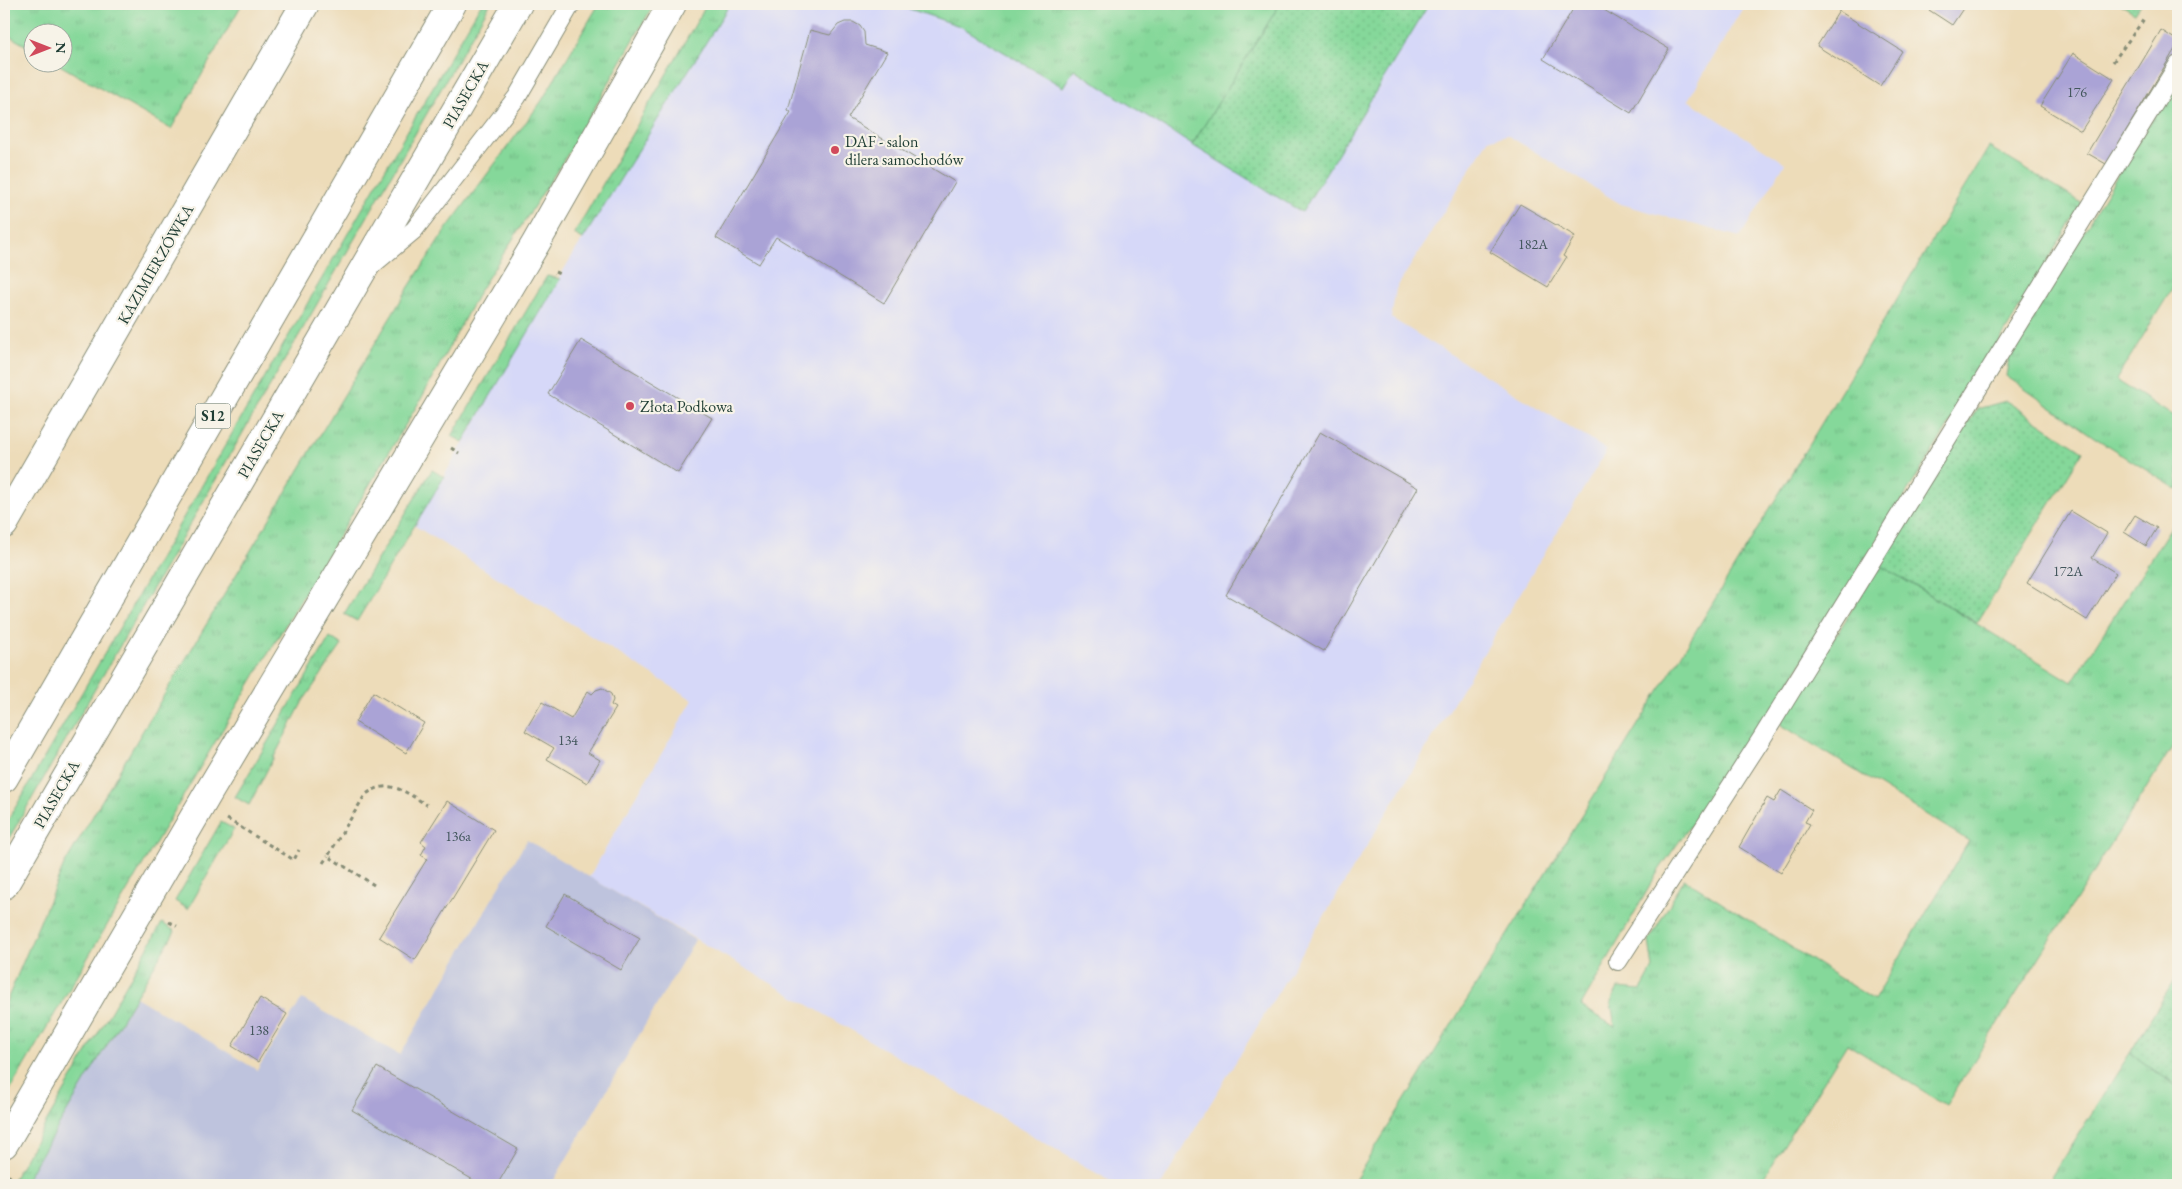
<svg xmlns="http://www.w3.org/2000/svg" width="2182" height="1189" viewBox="0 0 2182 1189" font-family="'EB Garamond',serif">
	<defs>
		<pattern id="grass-tufts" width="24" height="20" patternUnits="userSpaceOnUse" patternTransform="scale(1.25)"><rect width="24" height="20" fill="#85d89a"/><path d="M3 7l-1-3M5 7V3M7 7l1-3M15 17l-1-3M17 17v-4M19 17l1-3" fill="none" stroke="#72ba85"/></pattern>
		<pattern id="garden-dots" width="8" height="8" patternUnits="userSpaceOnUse" patternTransform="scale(1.25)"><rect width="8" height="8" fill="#85d89a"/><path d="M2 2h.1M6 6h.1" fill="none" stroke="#72ba85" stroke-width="1.8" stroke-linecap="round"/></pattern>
	</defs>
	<rect width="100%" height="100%" fill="#f7f3e8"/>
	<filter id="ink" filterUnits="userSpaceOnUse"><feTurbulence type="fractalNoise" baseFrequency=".02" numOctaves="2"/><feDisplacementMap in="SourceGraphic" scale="10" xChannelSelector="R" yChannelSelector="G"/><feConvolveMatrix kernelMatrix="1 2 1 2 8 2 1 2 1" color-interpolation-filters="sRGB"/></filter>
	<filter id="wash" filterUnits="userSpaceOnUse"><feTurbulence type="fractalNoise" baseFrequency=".0096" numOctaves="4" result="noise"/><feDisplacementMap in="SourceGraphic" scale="20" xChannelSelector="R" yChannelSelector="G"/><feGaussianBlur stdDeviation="1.12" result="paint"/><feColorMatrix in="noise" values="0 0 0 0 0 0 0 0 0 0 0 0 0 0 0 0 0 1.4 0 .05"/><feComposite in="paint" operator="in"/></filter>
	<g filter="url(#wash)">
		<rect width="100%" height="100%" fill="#eddcb9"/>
		<polygon fill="#d6d8f8" points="730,4 895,4 960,26 1063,87 1073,69 1302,212 1429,4 1745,4 1688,100 1785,163 1740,237 1621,204 1507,135 1488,140 1396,289 1391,318 1607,450 1161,1185 1117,1185 589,877 693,700 415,526 569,261"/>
		<polygon fill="#bec3dd" points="527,840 695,940 551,1185 23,1185 136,997 257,1070 302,999 400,1055"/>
		<g fill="url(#grass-tufts)" stroke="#528a67">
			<polygon points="4,4 242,4 171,129 56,63 62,62 62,32 32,32 32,49 4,33"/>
			<polygon points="481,4 490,4 4,847 4,827"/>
			<polygon points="599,4 654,4 571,149 480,290 421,399 208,754 4,1100 4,1007 64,865 152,715 407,290 447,228 541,102"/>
			<polygon points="707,4 730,4 583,239 574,234"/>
			<polygon points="895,4 1280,4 1192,145 1074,69 1063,87 960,26"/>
			<polygon points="2120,4 2141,4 2135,13"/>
			<polygon points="2178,78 2178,279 2116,380 2178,419 2178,490 2094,437 2006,376 2009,358 2118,174"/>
			<polygon points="1989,147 2082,203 1973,386 1769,715 1659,870 1581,1006 1615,1027 1611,1002 1618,988 1641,990 1653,968 1649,941 1684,879 1874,1000 1969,841 1780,724 1880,565 2072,682 2178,516 2178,738 1946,1105 1847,1044 1759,1185 1352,1185 1680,657"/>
			<polygon points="547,276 560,279 463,442 452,436"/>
			<polygon points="432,470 444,477 357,621 344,614"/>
			<polygon points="330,637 342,645 303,701 249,805 235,797"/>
			<polygon points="221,822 234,829 188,909 175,901"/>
			<polygon points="162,923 175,931 23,1185 10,1185"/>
			<polygon points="2130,1053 2178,1087 2178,1185 2046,1185"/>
		</g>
		<g fill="url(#garden-dots)" stroke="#528a67">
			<polygon points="1280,4 1429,4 1302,212 1192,145"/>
			<polygon points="2006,401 2083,451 1977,623 1880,565 1977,409"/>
			<polygon points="2178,974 2178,1087 2130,1053"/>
		</g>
		<g id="blocks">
			<g fill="#aaa3d6">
				<polygon points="1576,4 1594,4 1669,49 1631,113 1543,59"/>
				<polygon points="1934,4 1966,4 1952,25 1929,10"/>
				<polygon points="1839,11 1902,51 1880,86 1817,46"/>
				<polygon points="845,22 853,22 860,26 864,32 865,45 887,52 848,118 955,182 884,303 776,237 759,264 716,238 791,112 788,110 810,30 830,35 838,25"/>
				<polygon points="2161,30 2178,41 2178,44 2106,164 2087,153"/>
				<polygon points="2073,53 2114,79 2081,131 2040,106"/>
				<polygon points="1520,204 1575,236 1563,256 1566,258 1548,287 1490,252"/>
				<polygon points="581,340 712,418 678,473 548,394"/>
				<polygon points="1320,432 1418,488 1324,651 1226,595"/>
				<polygon points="2071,511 2107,533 2092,558 2116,573 2087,620 2027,583"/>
				<polygon points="2135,515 2157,528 2146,546 2124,532"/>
				<polygon points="602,688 611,694 613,700 611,705 616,708 588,753 600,760 587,783 547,759 554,748 525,731 542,702 571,719 588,691 592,694 596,690"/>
				<polygon points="373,692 424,723 406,753 355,722"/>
				<polygon points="1781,790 1812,810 1805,822 1810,824 1781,873 1739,847 1767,798 1774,802"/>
				<polygon points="447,801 494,830 415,960 379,937 427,859 421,855 426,846 421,842"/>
				<polygon points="565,894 640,938 621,970 546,926"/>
				<polygon points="260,998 287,1014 258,1062 232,1046"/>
				<polygon points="377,1067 518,1149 497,1185 482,1185 352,1110"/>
			</g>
		</g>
	</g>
	<g filter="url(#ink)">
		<use href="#blocks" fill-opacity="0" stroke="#868c76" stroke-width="1"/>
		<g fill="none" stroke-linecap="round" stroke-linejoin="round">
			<g stroke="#868c76" stroke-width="20">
				<g id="service">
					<polyline points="372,265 414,230 517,97 571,4"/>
					<polyline points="1618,961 1762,738 2178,65"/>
				</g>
			</g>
			<g stroke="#868c76" stroke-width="30">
				<g id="tertiary">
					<polyline points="4,524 305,4"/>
					<polyline points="4,1144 207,795 536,243 672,4"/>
				</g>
			</g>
			<g stroke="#868c76" stroke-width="30">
				<g id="motorway">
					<polyline points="4,778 452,4"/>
					<polyline points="4,885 518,4"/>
				</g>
			</g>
			<g stroke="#868c76" stroke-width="3" stroke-dasharray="4 4" stroke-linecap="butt">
				<polyline points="2161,4 2178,14"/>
				<polyline points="2113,62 2144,19"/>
				<polyline points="555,272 562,275"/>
				<polyline points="451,448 459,453"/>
				<polyline points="227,819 294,860 299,850"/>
				<polyline points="323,863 328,856"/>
				<path d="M374,885L328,856L365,795C389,777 405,792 427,805"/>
				<polyline points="169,922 177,926"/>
				<polyline points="4,1185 10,1175"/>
			</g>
			<use href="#service" stroke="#fff" stroke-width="18"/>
			<use href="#tertiary" stroke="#fff" stroke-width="28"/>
			<use href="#motorway" stroke="#fff" stroke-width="28"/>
		</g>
	</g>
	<g fill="#d1495b" stroke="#f7f3e8" stroke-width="2">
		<circle cx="835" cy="150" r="5"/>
		<circle cx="630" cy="406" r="5"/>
	</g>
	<g text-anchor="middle" stroke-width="4.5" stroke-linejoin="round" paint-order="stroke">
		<g font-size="14" fill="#42565c">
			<text x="2077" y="97">176</text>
			<text x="1533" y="249">182A</text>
			<text x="2068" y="576">172A</text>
			<text x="568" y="745">134</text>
			<text x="458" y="841">136a</text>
			<text x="259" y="1035">138</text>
		</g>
		<rect fill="#f7f3e8" stroke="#60746a" stroke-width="1" x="195.5" y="403.5" width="35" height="25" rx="4"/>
		<g font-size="15" font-weight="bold" fill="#1f3d34">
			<text x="213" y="421">S12</text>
		</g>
		<g font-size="16" fill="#1f3d34" stroke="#f7f3e8">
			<text transform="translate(465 94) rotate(-60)" y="6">PIASECKA</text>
			<text transform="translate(155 264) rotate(-60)" y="6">KAZIMIERZÓWKA</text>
			<text transform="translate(260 444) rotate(-60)" y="6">PIASECKA</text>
			<text transform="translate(56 794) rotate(-60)" y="6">PIASECKA</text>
		</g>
		<g font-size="16" fill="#1f3d34" stroke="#f7f3e8" text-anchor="start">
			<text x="845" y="147">DAF - salon<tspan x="845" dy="18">dilera samochodów</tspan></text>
			<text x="640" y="412">Złota Podkowa</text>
		</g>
	</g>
	<rect width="2182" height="1189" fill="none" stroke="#f7f3e8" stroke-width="20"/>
	<g transform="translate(48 48) rotate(90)"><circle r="24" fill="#f7f3e8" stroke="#a1aaa0"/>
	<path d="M0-4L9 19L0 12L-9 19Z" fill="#d1495b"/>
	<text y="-8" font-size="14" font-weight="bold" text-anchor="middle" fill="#1f3d34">N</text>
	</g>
</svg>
